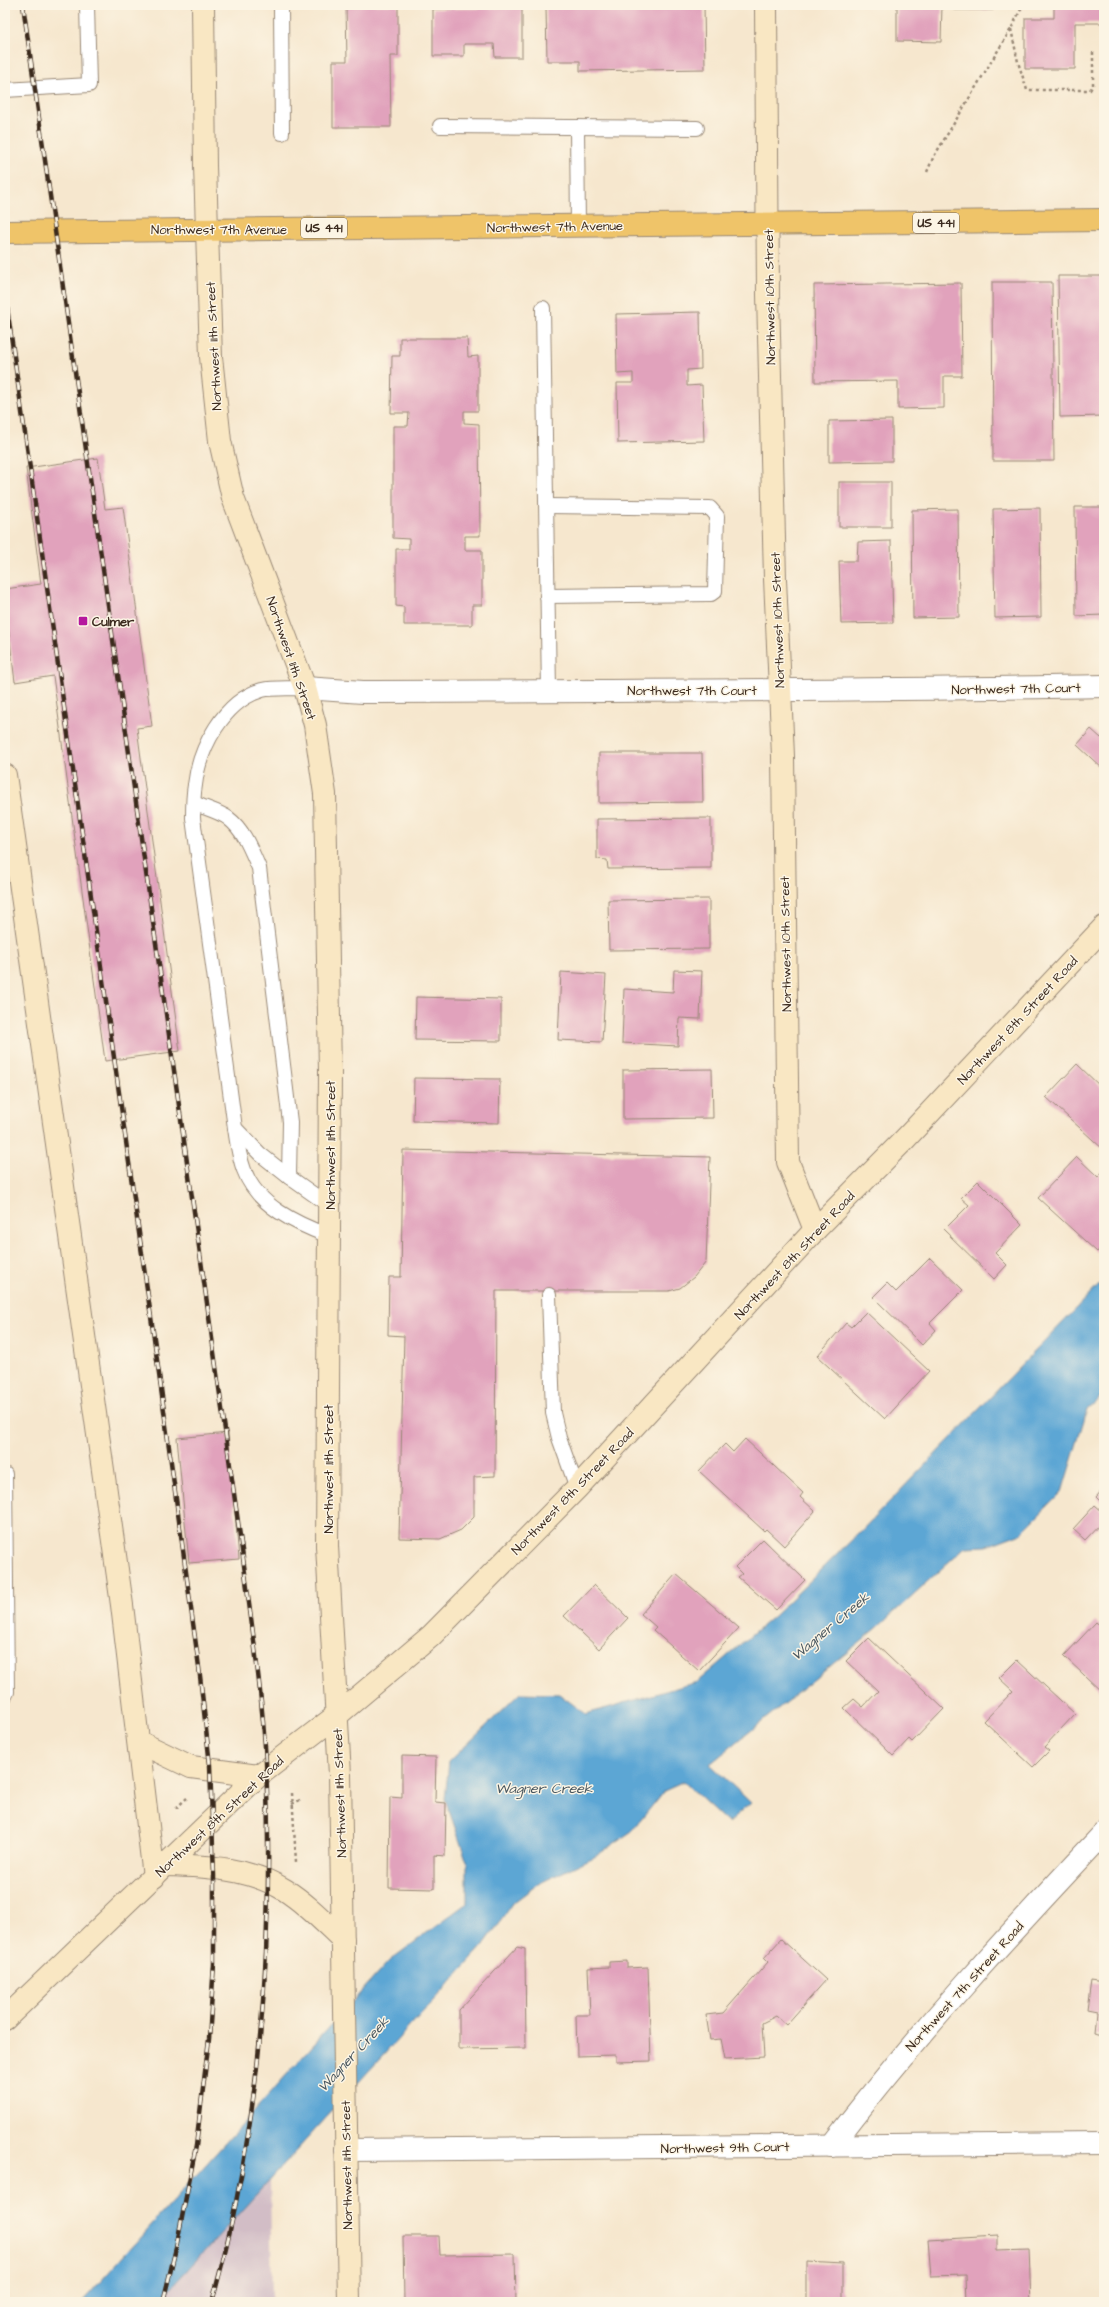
<svg xmlns="http://www.w3.org/2000/svg" width="1109" height="2307" viewBox="0 0 1109 2307" font-family="'Architects Daughter',sans-serif">
	<rect width="100%" height="100%" fill="#fcf5e5"/>
	<filter id="ink" filterUnits="userSpaceOnUse"><feTurbulence type="fractalNoise" baseFrequency=".025" numOctaves="2"/><feDisplacementMap in="SourceGraphic" scale="8" xChannelSelector="R" yChannelSelector="G"/><feConvolveMatrix kernelMatrix="1 2 1 2 8 2 1 2 1" color-interpolation-filters="sRGB"/></filter>
	<filter id="wash" filterUnits="userSpaceOnUse"><feTurbulence type="fractalNoise" baseFrequency=".012" numOctaves="4" result="noise"/><feDisplacementMap in="SourceGraphic" scale="16" xChannelSelector="R" yChannelSelector="G"/><feGaussianBlur stdDeviation="0.9" result="paint"/><feColorMatrix in="noise" values="0 0 0 0 0 0 0 0 0 0 0 0 0 0 0 0 0 1.4 0 .05"/><feComposite in="paint" operator="in"/></filter>
	<g filter="url(#wash)">
		<rect width="100%" height="100%" fill="#f6e7ce"/>
		<polygon fill="#d2bdc6" points="270,2179 272,2302 158,2302 206,2249"/>
		<polygon fill="#5ca6d4" stroke="#4c6879" points="1104,1280 1104,1394 1087,1410 1062,1492 1021,1533 987,1546 965,1547 877,1628 710,1764 751,1803 728,1823 684,1782 664,1791 632,1831 596,1856 538,1884 514,1902 483,1946 158,2302 82,2302 389,1961 467,1903 467,1862 445,1799 449,1762 520,1693 559,1694 586,1714 697,1682 774,1616 861,1531"/>
		<g id="blocks">
			<g fill="#e1a2bc">
				<polygon points="346,5 398,5 398,56 390,56 391,127 333,127 333,61 347,61"/>
				<polygon points="666,5 704,5 705,69 580,71 580,61 547,61 546,7"/>
				<polygon points="897,5 942,5 941,42 897,41"/>
				<rect x="954" y="5" width="39" height="5"/>
				<polygon points="1054,5 1104,5 1104,23 1075,23 1075,69 1025,69 1025,18 1054,18"/>
				<polygon points="522,8 522,57 495,57 494,44 464,44 464,56 433,56 433,9"/>
				<polygon points="1058,276 1104,276 1104,416 1060,417"/>
				<polygon points="992,282 1052,282 1054,461 993,461"/>
				<polygon points="961,283 962,376 944,376 944,408 898,409 898,381 815,382 814,285"/>
				<polygon points="700,312 701,369 687,370 687,386 702,385 704,441 618,443 617,383 633,383 633,373 617,374 616,314"/>
				<polygon points="400,338 467,338 468,357 478,356 478,411 464,411 464,423 479,424 480,536 465,536 465,550 482,550 482,605 472,605 472,625 404,625 404,607 396,606 396,549 409,549 409,539 393,538 393,426 408,426 409,413 391,413 392,356 400,356"/>
				<polygon points="892,420 892,461 829,462 829,421"/>
				<polygon points="98,458 105,509 123,507 152,726 137,728 180,1051 105,1061 53,676 15,682 5,601 5,589 41,584 26,468"/>
				<rect x="839" y="482" width="52" height="45"/>
				<polygon points="1075,507 1104,507 1104,615 1076,616"/>
				<polygon points="1040,508 1041,617 995,618 993,509"/>
				<polygon points="958,509 959,617 913,618 912,510"/>
				<polygon points="891,541 893,623 841,624 839,561 857,561 858,542"/>
				<polygon points="1091,729 1101,738 1104,735 1104,770 1077,745"/>
				<polygon points="599,753 702,753 703,802 599,803"/>
				<polygon points="711,818 711,868 608,869 607,860 597,859 597,819"/>
				<polygon points="709,899 709,949 609,950 608,900"/>
				<polygon points="674,970 702,971 700,1019 679,1018 678,1046 622,1043 624,989 673,992"/>
				<polygon points="561,972 606,975 602,1042 558,1040"/>
				<polygon points="416,997 501,999 501,1041 415,1040"/>
				<polygon points="1077,1064 1104,1090 1104,1150 1046,1097"/>
				<polygon points="712,1069 713,1118 623,1119 623,1070"/>
				<polygon points="414,1078 500,1079 499,1123 413,1121"/>
				<polygon points="403,1150 710,1157 706,1262 694,1277 680,1288 669,1291 496,1291 495,1476 474,1477 474,1517 461,1530 440,1539 399,1538 404,1336 388,1335 389,1277 401,1277"/>
				<polygon points="1077,1157 1098,1177 1104,1170 1104,1244 1097,1252 1038,1198"/>
				<polygon points="978,1181 1022,1225 995,1253 1007,1265 994,1279 944,1230 969,1205 961,1198"/>
				<polygon points="930,1258 963,1290 930,1323 936,1330 922,1345 873,1297 887,1283 896,1292"/>
				<polygon points="866,1312 929,1371 885,1419 817,1356 846,1323 851,1327"/>
				<polygon points="228,1433 239,1559 189,1563 177,1438"/>
				<polygon points="745,1439 803,1493 800,1497 815,1511 784,1546 766,1529 764,1531 699,1471 725,1444 733,1452"/>
				<polygon points="1104,1488 1104,1505 1096,1497"/>
				<polygon points="1095,1505 1104,1513 1104,1520 1085,1540 1073,1529"/>
				<polygon points="763,1539 805,1580 776,1610 738,1577 742,1574 735,1567"/>
				<polygon points="676,1574 739,1628 699,1671 653,1630 656,1627 641,1614"/>
				<polygon points="594,1585 628,1618 599,1649 564,1616"/>
				<polygon points="1096,1622 1104,1629 1104,1694 1064,1656"/>
				<polygon points="869,1638 944,1709 912,1742 909,1739 893,1756 844,1708 854,1699 863,1707 878,1691 846,1661"/>
				<polygon points="1017,1660 1075,1714 1044,1747 1049,1751 1033,1767 984,1721 1013,1691 999,1678"/>
				<polygon points="402,1756 436,1757 435,1802 446,1803 445,1856 434,1855 434,1889 389,1888 390,1797 402,1798"/>
				<polygon points="781,1939 826,1980 786,2025 776,2016 762,2023 764,2057 725,2059 721,2039 710,2040 706,2015 723,2013 768,1962 764,1958"/>
				<polygon points="517,1947 525,1949 526,2048 459,2049 459,2010"/>
				<polygon points="627,1961 627,1968 648,1967 651,2061 616,2062 616,2055 577,2056 576,2015 590,2015 588,1968 609,1967 609,1962"/>
				<polygon points="1091,1981 1104,1983 1104,2034 1095,2032 1097,2012 1087,2010"/>
				<polygon points="403,2236 439,2236 440,2255 515,2254 516,2302 404,2302"/>
				<polygon points="997,2236 997,2250 1029,2249 1031,2302 967,2302 966,2275 931,2276 928,2240"/>
				<polygon points="807,2262 843,2264 843,2302 807,2302"/>
			</g>
		</g>
	</g>
	<g filter="url(#ink)">
		<use href="#blocks" fill-opacity="0" stroke="#988876" stroke-width="1"/>
		<g fill="none" stroke-linecap="round" stroke-linejoin="round">
			<g stroke="#988876" stroke-width="16">
				<g id="lane">
					<polyline points="281,5 282,133"/>
					<polyline points="5,90 89,85 87,5"/>
					<polyline points="440,126 697,128"/>
					<polyline points="577,127 578,226"/>
					<polyline points="543,308 549,692"/>
					<polyline points="547,506 710,508 717,516 715,591 711,594 547,596"/>
					<path d="M194,803C204,808 218,811 228,818C244,830 251,850 259,868L290,1122L289,1177L330,1206"/>
					<path d="M235,1128C237,1142 239,1157 244,1170C257,1206 297,1224 329,1236"/>
					<path d="M289,1177L260,1154L235,1128L193,818C193,807 193,796 195,785C199,748 224,701 262,690C275,687 292,689 305,688"/>
					<polyline points="549,1295 553,1413 559,1438 577,1488"/>
					<polyline points="5,1474 7,1692 5,1696"/>
				</g>
			</g>
			<g stroke="#988876" stroke-width="24">
				<g id="street">
					<path d="M305,688L363,692C610,691 857,691 1104,686"/>
					<path d="M831,2146C915,2036 1009,1934 1104,1833"/>
					<polyline points="346,2150 1104,2143"/>
				</g>
			</g>
			<g stroke="#988876" stroke-width="24">
				<g id="secondary">
					<polyline points="203,5 205,166 211,357 220,441 233,498 305,688 315,725 325,794 330,1072 327,1546 340,1775 349,2302"/>
					<polyline points="766,5 768,295 775,579 783,756 788,1162 815,1230"/>
					<polyline points="5,775 122,1605 154,1877"/>
					<polyline points="139,1742 191,1767 258,1776"/>
					<path d="M166,1865C206,1866 250,1868 285,1890C307,1904 325,1923 343,1940"/>
					<polyline points="5,2019 258,1776 336,1716 431,1636 577,1488 815,1230 906,1138 1104,927"/>
				</g>
			</g>
			<g stroke="#988876" stroke-width="24">
				<polyline id="primary" points="5,232 1104,220"/>
			</g>
			<g stroke="#988876" stroke-width="2.5" stroke-dasharray="3 3" stroke-linecap="butt">
				<polyline points="1011,29 1018,62 1027,90 1090,90 1093,85 1093,50"/>
				<polyline points="927,172 933,158 1011,29 1023,5"/>
				<polyline points="292,1793 296,1862"/>
				<polyline points="292,1804 302,1799"/>
				<polyline points="176,1808 187,1798"/>
			</g>
			<use href="#lane" stroke="#fff" stroke-width="14"/>
			<use href="#street" stroke="#fff" stroke-width="22"/>
			<use href="#secondary" stroke="#f9e7c3" stroke-width="22"/>
			<use href="#primary" stroke="#efc469" stroke-width="22"/>
			<g stroke="#3b2a1e" stroke-width="4.5">
				<g id="rail">
					<path d="M23,5L242,1550C251,1620 262,1691 266,1762C274,1943 261,2127 212,2302"/>
					<polyline points="5,293 155,1345 199,1667 210,1765 214,1875 214,1964 209,2039 196,2146 176,2248 163,2302"/>
				</g>
			</g>
			<use href="#rail" stroke="#fcf5e5" stroke-width="3" stroke-dasharray="9" stroke-linecap="butt"/>
		</g>
	</g>
	<rect fill="#b5179e" stroke="#fcf5e5" stroke-width="1.5" x="78" y="616" width="10" height="10" rx="2"/>
	<g text-anchor="middle" stroke-width="3" stroke-linejoin="round" paint-order="stroke">
		<g fill="#fcf5e5" stroke="#75675a" stroke-width="1">
			<rect x="913" y="213" width="46" height="20" rx="3"/>
			<rect x="301" y="218" width="46" height="20" rx="3"/>
		</g>
		<g font-size="12" font-weight="bold" fill="#3b2a1e">
			<text x="936" y="227">US 441</text>
			<text x="324" y="232">US 441</text>
		</g>
		<g font-size="13" fill="#3b2a1e" stroke="#fcf5e5">
			<text transform="translate(555 226) rotate(-1)" y="5">Northwest 7th Avenue</text>
			<text x="219" y="234">Northwest 7th Avenue</text>
			<text transform="translate(769 297) rotate(-91)" y="5">Northwest 10th Street</text>
			<text transform="translate(213 346) rotate(-93)" y="5">Northwest 11th Street</text>
			<text transform="translate(777 620) rotate(-92)" y="5">Northwest 10th Street</text>
			<text transform="translate(292 658) rotate(71)" y="5">Northwest 11th Street</text>
			<text transform="translate(1016 688) rotate(-1)" y="5">Northwest 7th Court</text>
			<text x="692" y="695">Northwest 7th Court</text>
			<text transform="translate(785 944) rotate(-91)" y="5">Northwest 10th Street</text>
			<text transform="translate(1017 1020) rotate(-47)" y="5">Northwest 8th Street Road</text>
			<text transform="translate(330 1145) rotate(-90)" y="5">Northwest 11th Street</text>
			<text transform="translate(794 1255) rotate(-47)" y="5">Northwest 8th Street Road</text>
			<text transform="translate(328 1469) rotate(-90)" y="5">Northwest 11th Street</text>
			<text transform="translate(572 1491) rotate(-46)" y="5">Northwest 8th Street Road</text>
			<text transform="translate(339 1793) rotate(-92)" y="5">Northwest 11th Street</text>
			<text transform="translate(219 1816) rotate(-43)" y="5">Northwest 8th Street Road</text>
			<text transform="translate(964 1986) rotate(-48)" y="5">Northwest 7th Street Road</text>
			<text transform="translate(725 2147) rotate(-1)" y="5">Northwest 9th Court</text>
			<text transform="translate(346 2165) rotate(-91)" y="5">Northwest 11th Street</text>
		</g>
		<g font-size="13" font-weight="bold" fill="#3b2a1e" stroke="#fcf5e5" text-anchor="start">
			<text x="92" y="626">Culmer</text>
		</g>
		<g font-size="14" font-style="italic" fill="#47555e" stroke="#fcf5e5">
			<text transform="translate(830 1626) rotate(-40)" y="5">Wagner Creek</text>
			<text x="544" y="1793">Wagner Creek</text>
			<text transform="translate(353 2054) rotate(-47)" y="5">Wagner Creek</text>
		</g>
	</g>
	<rect width="1109" height="2307" fill="none" stroke="#fcf5e5" stroke-width="20"/>
</svg>
